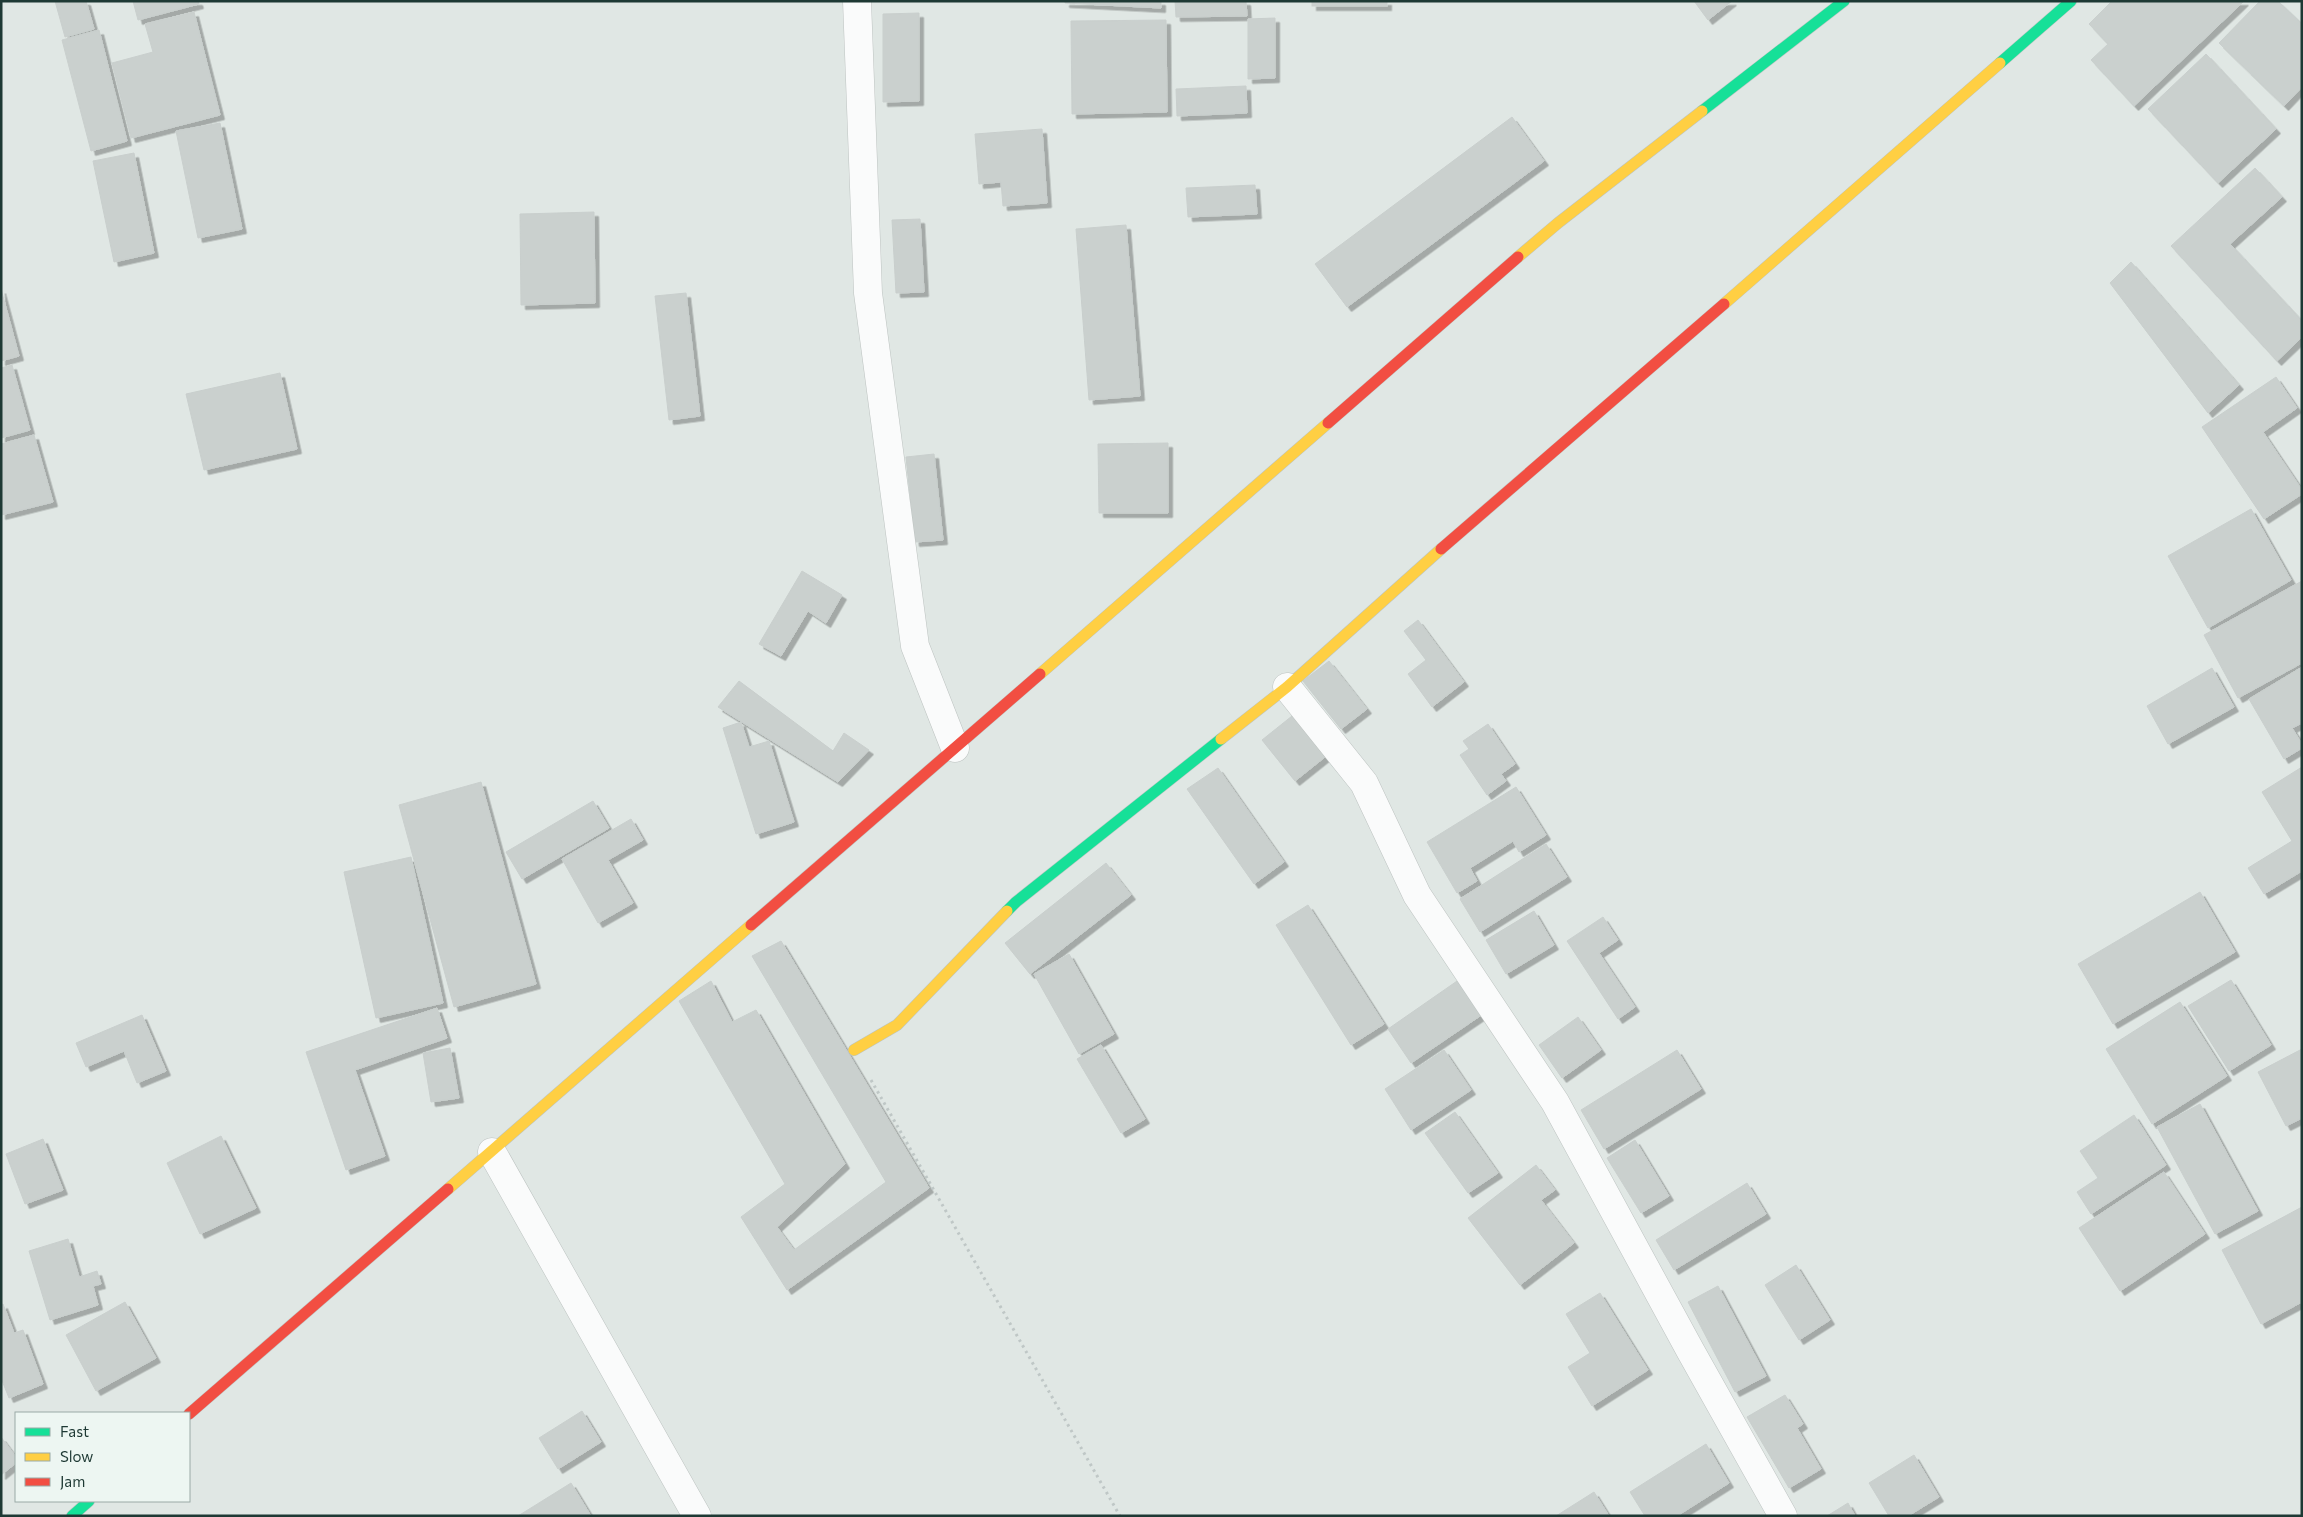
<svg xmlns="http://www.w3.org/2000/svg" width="2303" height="1517" viewBox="0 0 2303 1517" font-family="Commissioner,sans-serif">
	<defs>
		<filter id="shadow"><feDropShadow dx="4.5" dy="4.5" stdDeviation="0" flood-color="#0004"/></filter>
	</defs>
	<rect width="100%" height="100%" fill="#e0e7e4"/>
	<g fill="#cad0ce" stroke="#c9cfcd" filter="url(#shadow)">
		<polygon points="55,1 86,1 94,29 65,37"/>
		<polygon points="133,1 198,1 199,4 138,20"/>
		<polygon points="1065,1 1161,1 1161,8 1065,3"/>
		<polygon points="1175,1 1246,1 1247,16 1176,17"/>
		<rect x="1312" y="1" width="75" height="5"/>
		<polygon points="1694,1 1732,1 1708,20"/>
		<polygon points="2112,1 2244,1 2134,106 2091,60 2108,44 2089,24"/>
		<polygon points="2260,1 2278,1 2302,24 2302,87 2284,106 2219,43"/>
		<polygon points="194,12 220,115 131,138 112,63 153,52 145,24"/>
		<polygon points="919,13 919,101 883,102 883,14"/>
		<polygon points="1275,18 1275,78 1248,79 1248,19"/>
		<polygon points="1166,20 1167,112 1072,114 1071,21"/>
		<polygon points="99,30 127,141 91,151 62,40"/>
		<polygon points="2206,54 2276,129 2218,183 2148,109"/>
		<polygon points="1246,86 1247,113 1177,116 1176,89"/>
		<polygon points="1512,117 1544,161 1347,307 1315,264"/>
		<polygon points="220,123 242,229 198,238 176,131"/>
		<polygon points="1042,129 1047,203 1003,206 1001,182 979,184 975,134"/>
		<polygon points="134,153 154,253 114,262 93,161"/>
		<polygon points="2255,168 2282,197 2230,244 2302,321 2302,337 2277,361 2171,246"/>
		<polygon points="1255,185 1257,214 1188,217 1186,188"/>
		<polygon points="594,212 595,303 521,305 520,214"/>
		<polygon points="920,219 924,292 896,293 892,220"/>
		<polygon points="1126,225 1140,396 1089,400 1076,229"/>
		<polygon points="2131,262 2239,385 2208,413 2110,283"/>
		<polygon points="1,289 19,356 1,361"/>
		<polygon points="686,293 700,416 669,420 655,296"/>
		<polygon points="12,365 30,430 1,438 1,368"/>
		<polygon points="280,373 297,449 204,470 186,394"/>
		<polygon points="2276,377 2297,408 2263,432 2302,490 2302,494 2264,519 2202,427"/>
		<polygon points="34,435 53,502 1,515 1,444"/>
		<polygon points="1168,443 1168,513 1099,513 1098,444"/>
		<polygon points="934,454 943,540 915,542 906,457"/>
		<polygon points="2251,509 2291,580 2208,628 2168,556"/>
		<polygon points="802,571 842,595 826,623 808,611 781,656 759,644"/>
		<polygon points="2302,581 2302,663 2238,698 2204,635"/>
		<polygon points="1418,620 1464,682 1432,707 1408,674 1426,660 1404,631"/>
		<polygon points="1329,661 1367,709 1341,729 1303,681"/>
		<polygon points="2302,667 2302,723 2292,728 2302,744 2302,748 2284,759 2249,699"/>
		<polygon points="2212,668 2234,707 2168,744 2147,706"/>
		<polygon points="739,681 833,751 844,733 869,750 838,782 718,707"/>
		<polygon points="1297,712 1330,753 1295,781 1262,740"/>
		<polygon points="741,722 749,747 769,741 794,822 756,834 723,728"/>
		<polygon points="1488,724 1515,764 1501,774 1506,781 1487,795 1460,755 1469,749 1463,741"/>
		<polygon points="2302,767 2302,871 2264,894 2248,868 2292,841 2262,792"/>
		<polygon points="1218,768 1284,862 1254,884 1187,789"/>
		<polygon points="481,782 536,984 454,1007 399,805"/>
		<polygon points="1516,787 1546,835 1519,852 1513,841 1470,868 1477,881 1457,893 1427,842"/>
		<polygon points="593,801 609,828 522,879 506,852"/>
		<polygon points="631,819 643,840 608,860 633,903 598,923 562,859"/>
		<polygon points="1546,844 1567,877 1480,932 1460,899"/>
		<polygon points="411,857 443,1003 376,1018 344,872"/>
		<polygon points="1106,863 1131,895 1030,974 1005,943"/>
		<polygon points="2200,892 2235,952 2113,1024 2078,964"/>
		<polygon points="1308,905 1384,1024 1351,1045 1276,925"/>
		<polygon points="1534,911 1554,945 1506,974 1486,940"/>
		<polygon points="1603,917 1618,940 1599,953 1635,1007 1618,1019 1567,941"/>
		<polygon points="781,941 929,1188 787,1290 741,1217 785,1184 679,1001 711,981 732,1022 756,1010 845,1164 777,1227 794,1250 886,1182 752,956"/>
		<polygon points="1069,954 1114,1034 1079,1054 1034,974"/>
		<polygon points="1460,979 1483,1014 1411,1063 1388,1029"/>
		<polygon points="2231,980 2271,1045 2229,1071 2188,1006"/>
		<polygon points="2180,1002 2227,1076 2152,1124 2106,1049"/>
		<polygon points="437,1008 447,1038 355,1070 385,1156 346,1170 306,1052"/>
		<polygon points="142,1015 166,1071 137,1083 124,1051 86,1067 76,1043"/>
		<polygon points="1578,1017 1601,1050 1562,1078 1539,1045"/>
		<polygon points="1101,1045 1145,1119 1121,1133 1077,1059"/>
		<polygon points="450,1048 459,1098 431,1102 423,1053"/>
		<polygon points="2302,1049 2302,1118 2286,1126 2258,1072"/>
		<polygon points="1444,1050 1471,1090 1411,1130 1385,1089"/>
		<polygon points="1677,1050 1701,1089 1604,1149 1581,1110"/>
		<polygon points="2200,1104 2258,1211 2215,1234 2157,1127"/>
		<polygon points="1455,1112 1498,1173 1468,1193 1425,1133"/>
		<polygon points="2134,1115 2166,1165 2091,1214 2077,1192 2098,1178 2080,1151"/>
		<polygon points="221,1136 256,1208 200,1234 167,1163"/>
		<polygon points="43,1139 63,1190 25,1204 6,1154"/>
		<polygon points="1635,1140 1669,1196 1641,1213 1607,1158"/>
		<polygon points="1536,1165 1555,1190 1541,1200 1574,1243 1520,1285 1468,1218"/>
		<polygon points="2164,1172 2205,1234 2120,1291 2079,1228"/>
		<polygon points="1747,1183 1766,1214 1674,1270 1656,1240"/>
		<polygon points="2302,1207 2302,1302 2261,1324 2222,1250"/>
		<polygon points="68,1239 79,1277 97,1271 101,1284 93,1286 98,1305 50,1320 29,1251"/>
		<polygon points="1796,1265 1830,1320 1799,1340 1765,1285"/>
		<polygon points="1718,1286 1766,1376 1735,1392 1688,1302"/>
		<polygon points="1600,1293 1648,1370 1592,1406 1568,1367 1590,1353 1566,1314"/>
		<polygon points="125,1302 156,1358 96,1391 66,1335"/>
		<polygon points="3,1304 14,1333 23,1330 43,1384 9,1398 1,1378 1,1305"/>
		<polygon points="1785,1395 1803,1424 1797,1428 1821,1469 1789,1488 1747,1417"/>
		<polygon points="582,1411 601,1442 558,1469 539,1438"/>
		<polygon points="1,1437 16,1457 16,1463 1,1475"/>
		<polygon points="1706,1444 1729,1483 1677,1516 1645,1516 1630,1492"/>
		<polygon points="1914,1455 1939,1497 1908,1516 1889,1516 1869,1483"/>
		<polygon points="571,1483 591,1516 518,1516"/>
		<polygon points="1594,1492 1609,1516 1556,1516"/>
		<polygon points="1848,1503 1855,1516 1827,1516"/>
	</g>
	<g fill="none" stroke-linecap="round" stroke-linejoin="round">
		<g stroke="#bdc3c1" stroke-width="29">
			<g id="street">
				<polyline points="857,1 868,293 915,646 955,748"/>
				<polyline points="1287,687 1364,783 1417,895 1555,1102 1690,1350 1783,1516"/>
				<polyline points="492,1152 697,1516"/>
			</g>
		</g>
		<g stroke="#bcc5c2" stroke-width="12">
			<g id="fast">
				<polyline points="2000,63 2071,1"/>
				<polyline points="1702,111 1844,1"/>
				<polyline points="1007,911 1016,902 1221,739"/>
				<polyline points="72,1516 89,1501"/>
			</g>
		</g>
		<g stroke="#bcc5c2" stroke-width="12">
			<g id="slow">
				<polyline points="1518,257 1558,223 1702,111"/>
				<polyline points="1724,304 2000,63"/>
				<polyline points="1040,674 1328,423"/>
				<polyline points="1221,739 1287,687 1441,549"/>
				<polyline points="854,1050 897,1025 1007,911"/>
				<polyline points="448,1189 751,925"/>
			</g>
		</g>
		<g stroke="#bcc5c2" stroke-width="12">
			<g id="jam">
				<polyline points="1328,423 1518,257"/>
				<polyline points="1441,549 1724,304"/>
				<polyline points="751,925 1040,674"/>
				<polyline points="189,1414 448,1189"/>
			</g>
		</g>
		<polyline stroke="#bfc7c6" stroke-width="3" stroke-dasharray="2.5 4" stroke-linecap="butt" points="871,1080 1120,1516"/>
		<use href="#street" stroke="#fafbfb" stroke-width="28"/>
		<use href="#fast" stroke="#16e098" stroke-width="11"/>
		<use href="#slow" stroke="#ffcf43" stroke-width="11"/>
		<use href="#jam" stroke="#f24e42" stroke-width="11"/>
	</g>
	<rect width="2303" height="1517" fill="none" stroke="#1e3934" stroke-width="5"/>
	<rect x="15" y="1412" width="175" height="90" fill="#edf6f2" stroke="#9aaaa6"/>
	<rect x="25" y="1428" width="25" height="8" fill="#16e098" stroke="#9aaaa6"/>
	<text x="60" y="1437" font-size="15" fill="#1e3934">Fast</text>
	<rect x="25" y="1453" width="25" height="8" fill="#ffcf43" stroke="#9aaaa6"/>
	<text x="60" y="1462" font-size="15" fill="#1e3934">Slow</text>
	<rect x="25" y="1478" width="25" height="8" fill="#f24e42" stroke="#9aaaa6"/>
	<text x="60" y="1487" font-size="15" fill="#1e3934">Jam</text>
</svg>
